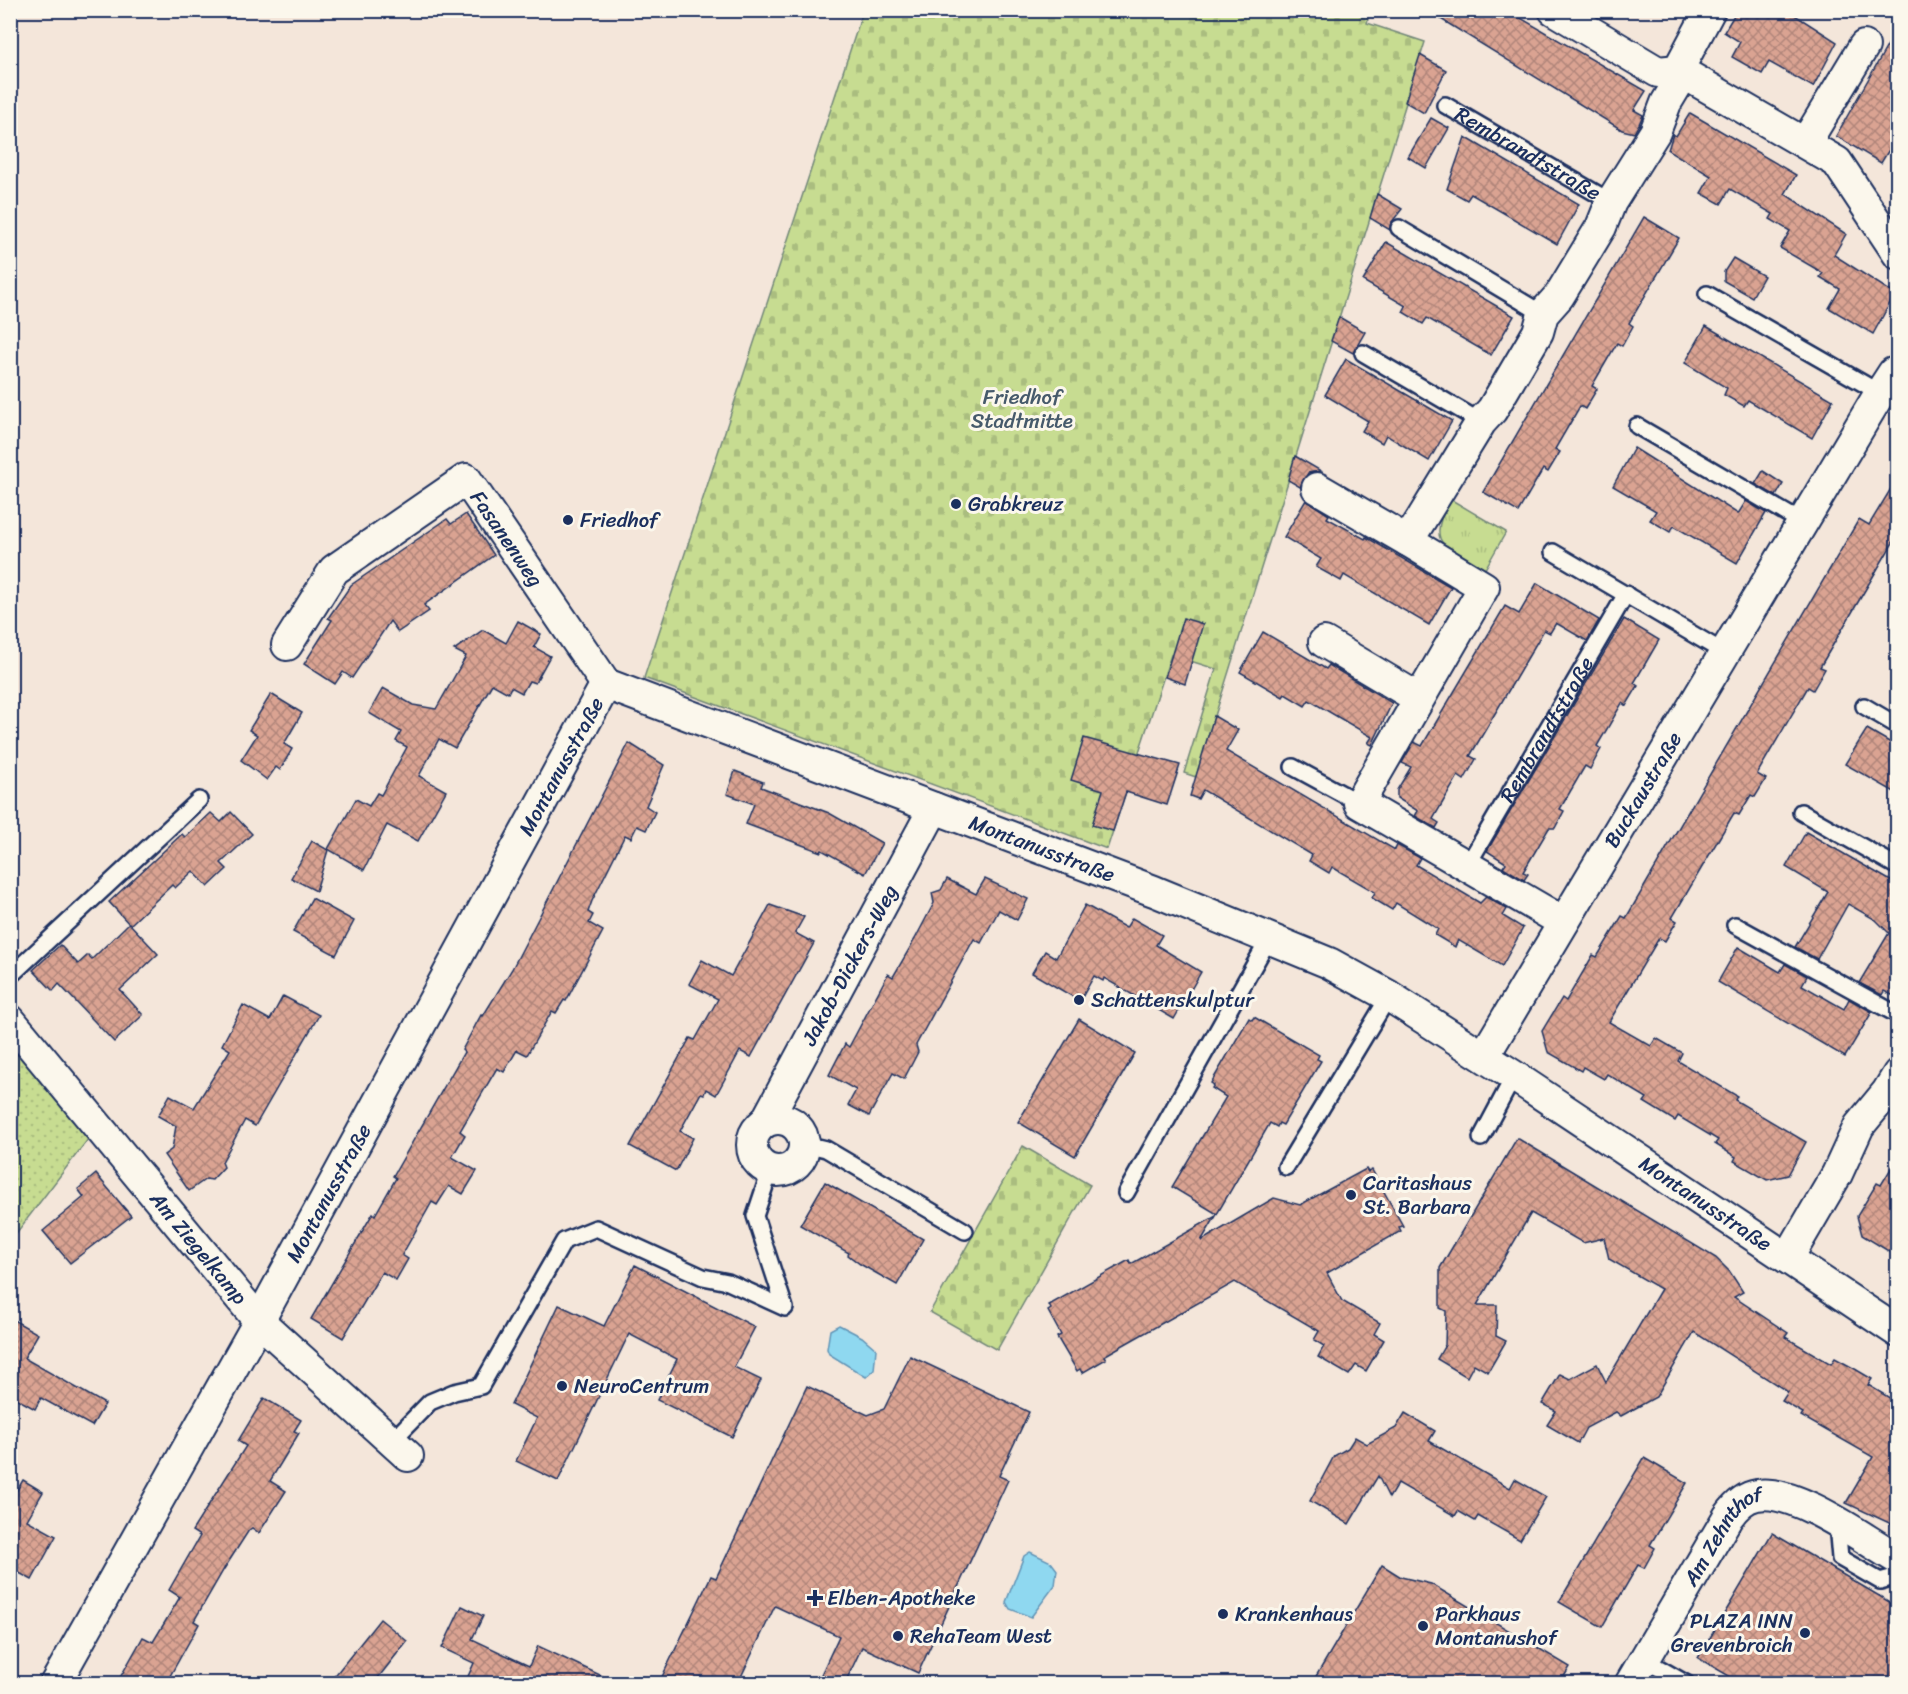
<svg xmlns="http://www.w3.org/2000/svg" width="1908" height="1694" viewBox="0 0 1908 1694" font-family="Sriracha,sans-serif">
	<defs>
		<pattern id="grass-dots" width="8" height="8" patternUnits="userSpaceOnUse" patternTransform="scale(1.5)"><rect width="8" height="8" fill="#c7dc91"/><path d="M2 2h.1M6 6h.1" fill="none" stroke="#aabd7f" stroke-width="1.8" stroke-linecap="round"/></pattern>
		<pattern id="cemetery-stones" width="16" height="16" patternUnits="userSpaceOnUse" patternTransform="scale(1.5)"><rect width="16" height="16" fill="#c7dc91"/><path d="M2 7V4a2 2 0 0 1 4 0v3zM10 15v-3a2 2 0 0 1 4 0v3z" fill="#aabd7f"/></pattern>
		<pattern id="park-tufts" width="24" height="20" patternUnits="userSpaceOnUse" patternTransform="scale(1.5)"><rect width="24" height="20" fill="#c7dc91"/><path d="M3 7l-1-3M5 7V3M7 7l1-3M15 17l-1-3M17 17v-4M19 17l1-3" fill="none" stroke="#aabd7f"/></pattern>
		<pattern id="building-cross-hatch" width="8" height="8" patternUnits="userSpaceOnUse" patternTransform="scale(1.5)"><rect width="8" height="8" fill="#daa392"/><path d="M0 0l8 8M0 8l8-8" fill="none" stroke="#b0857a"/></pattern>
	</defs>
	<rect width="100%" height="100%" fill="#f4e6da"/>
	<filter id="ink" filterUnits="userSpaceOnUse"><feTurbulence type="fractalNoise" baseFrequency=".0167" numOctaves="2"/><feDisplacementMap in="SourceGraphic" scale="12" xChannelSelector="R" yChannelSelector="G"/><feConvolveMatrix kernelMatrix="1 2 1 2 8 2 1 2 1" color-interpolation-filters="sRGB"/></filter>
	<g filter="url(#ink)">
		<polygon fill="url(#grass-dots)" stroke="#718678" stroke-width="1.5" points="10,1034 92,1134 11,1240 10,1240"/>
		<g fill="url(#cemetery-stones)" stroke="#718678" stroke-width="1.5">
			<polygon points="863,11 1370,11 1367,23 1425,42 1196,777 1184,773 1216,669 1171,655 1107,849 644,678"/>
			<polygon points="1023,1146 1090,1185 997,1350 930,1312"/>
		</g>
		<path fill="url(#park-tufts)" stroke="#718678" stroke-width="1.5" d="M1450,499L1506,532L1485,569C1446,546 1424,547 1450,499Z"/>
		<g fill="#8fd8f0" stroke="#6194b6" stroke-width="1.5">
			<polygon points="839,1325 862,1337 876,1349 874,1370 866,1377 829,1354 827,1349 830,1330"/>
			<polygon points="1030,1552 1051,1562 1057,1570 1055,1585 1031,1617 1010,1609 1006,1602 1024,1556"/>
		</g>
		<g fill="url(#building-cross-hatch)" stroke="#1b2f5e" stroke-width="1.5">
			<polygon points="1426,10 1507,10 1646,91 1634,110 1643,115 1639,124 1634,133 1622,130"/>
			<polygon points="1737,10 1787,10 1837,42 1813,87 1769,62 1762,74 1732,57 1740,42 1724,32"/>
			<polygon points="1898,27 1898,135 1881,163 1836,136"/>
			<polygon points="1420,55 1446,70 1424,113 1405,102"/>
			<polygon points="1690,113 1796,175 1785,194 1846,234 1834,255 1895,294 1873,334 1829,308 1840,289 1820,277 1823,273 1780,248 1790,231 1770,219 1773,214 1730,189 1721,204 1701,193 1711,176 1668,150 1673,134 1676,136"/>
			<polygon points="1431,118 1449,128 1426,168 1408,157"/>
			<polygon points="1465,137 1579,204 1557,244 1471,194 1467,200 1447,189"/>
			<polygon points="1377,194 1402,209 1391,223 1390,230 1370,218"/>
			<polygon points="1644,217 1679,238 1629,323 1633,326 1622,346 1617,343 1592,386 1597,389 1585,409 1580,406 1555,449 1560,452 1548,472 1543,469 1518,512 1483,492"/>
			<polygon points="1386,242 1514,316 1491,355 1427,318 1423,324 1403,312 1406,306 1363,281"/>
			<polygon points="1733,258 1764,276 1752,297 1724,281 1724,272"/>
			<polygon points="1339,317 1365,332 1353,353 1331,341"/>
			<polygon points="1706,326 1833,400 1812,438 1748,400 1744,406 1724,395 1727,388 1685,363"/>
			<polygon points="1346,359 1452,421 1429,461 1386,435 1382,443 1362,431 1368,421 1325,395"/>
			<polygon points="1634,448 1738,514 1746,501 1766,513 1737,563 1674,526 1670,532 1650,520 1656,511 1613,486"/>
			<polygon points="1295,456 1321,471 1308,473 1300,487 1288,480"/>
			<polygon points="1763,471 1783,484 1776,496 1755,484"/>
			<polygon points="1898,477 1898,534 1820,667 1825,669 1813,690 1808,687 1757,774 1766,779 1755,797 1751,795 1739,815 1734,813 1672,918 1677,921 1665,941 1659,938 1609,1022 1651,1046 1656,1038 1682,1053 1678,1061 1737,1096 1735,1100 1806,1142 1788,1175 1767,1180 1734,1161 1736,1157 1715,1144 1718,1140 1678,1116 1675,1121 1644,1102 1647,1098 1607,1074 1604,1079 1583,1067 1581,1071 1548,1052 1542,1031 1562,998 1566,1001 1593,955 1597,957 1622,916 1626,918 1859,519 1869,525"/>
			<polygon points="1306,500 1329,515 1327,518 1365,539 1366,537 1451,587 1429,625 1344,575 1341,581 1316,567 1321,559 1284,537"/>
			<polygon points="466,514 494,555 424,605 429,611 398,632 390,621 352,678 343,672 335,684 304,664 332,620 328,618 351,585 447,519 451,524"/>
			<polygon points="1537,583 1599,620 1587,641 1556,623 1550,633 1544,630 1470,756 1476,759 1464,780 1458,776 1433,819 1439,823 1436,828 1415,816 1418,811 1397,798 1397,790 1411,767 1402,763 1414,742 1422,746 1505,606 1519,614"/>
			<polygon points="1183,618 1203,624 1185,684 1165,677"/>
			<polygon points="1624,619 1659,640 1634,683 1638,686 1626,706 1622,703 1597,746 1601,749 1590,769 1585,766 1560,809 1564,811 1555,828 1549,828 1523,872 1528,874 1524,880 1503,867 1506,863 1487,851"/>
			<polygon points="518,621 541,634 534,647 550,656 535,683 529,681 522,693 511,687 508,693 492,684 455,748 439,739 419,776 446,791 418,841 387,825 364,870 328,849 356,799 369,806 377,793 381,795 407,747 396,741 401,732 369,713 383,688 413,705 436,709 466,656 454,650 483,630 506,643"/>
			<polygon points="1263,632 1326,669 1329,665 1392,703 1372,745 1368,743 1372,737 1309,700 1305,706 1285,694 1283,697 1240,672"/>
			<polygon points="271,694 302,713 284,744 292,749 280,770 276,767 267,780 241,760 257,735 249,730"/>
			<polygon points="1214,716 1238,730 1226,751 1395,850 1397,845 1420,858 1416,865 1480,903 1486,897 1507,909 1503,916 1523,928 1502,966 1458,940 1455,947 1435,935 1438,929 1396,903 1392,910 1372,898 1375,892 1332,867 1329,873 1309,861 1312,855 1203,790 1198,799 1190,796"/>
			<polygon points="1867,729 1898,747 1898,794 1845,764"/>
			<polygon points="1084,738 1180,765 1167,805 1126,792 1113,831 1092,825 1103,790 1071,780"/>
			<polygon points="629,743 664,765 646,806 655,812 646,830 637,826 631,838 625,835 592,901 588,912 593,915 589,923 603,931 566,1001 564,1000 556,1013 552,1011 527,1055 517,1050 504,1072 497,1068 460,1131 465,1135 452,1157 477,1171 463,1194 449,1186 437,1205 432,1202 402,1255 408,1259 396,1280 382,1272 343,1338 311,1319 373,1213 375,1215 396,1178 393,1176 464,1052 462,1050 481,1015 483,1016 512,969"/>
			<polygon points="735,771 763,782 761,787 829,813 882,843 865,874 822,850 821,852 746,824 754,804 727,794"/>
			<polygon points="231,812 252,834 221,863 227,869 208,887 193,871 175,888 172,885 130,925 109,902 182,834 185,837 211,813 221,822"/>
			<polygon points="1806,832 1898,885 1898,998 1884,991 1882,995 1859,983 1889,933 1876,920 1848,904 1817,959 1795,947 1828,892 1786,867"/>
			<polygon points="312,841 328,850 316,891 291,878"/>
			<polygon points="947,879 976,894 985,879 1028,899 1017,920 999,910 981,943 974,939 916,1045 918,1052 904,1079 893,1073 869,1116 848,1105 856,1090 829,1075 845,1044 849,1047 888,974 893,977 915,939 934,903 932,893 941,890"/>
			<polygon points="312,898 354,921 336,955 293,932"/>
			<polygon points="770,905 804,917 795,933 814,943 751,1057 740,1051 716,1095 706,1089 704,1094 701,1093 680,1131 693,1138 676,1171 630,1146 690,1038 695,1040 718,999 689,984 702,960 731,976"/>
			<polygon points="1085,905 1126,928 1132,918 1162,935 1156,945 1201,972 1174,1019 1104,978 1103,981 1094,976 1080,1001 1032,973 1045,951 1056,958"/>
			<polygon points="129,923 158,954 120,990 143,1015 114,1042 59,984 53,991 33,970 60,945 78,964 88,955 92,959"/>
			<polygon points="1738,947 1780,972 1785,964 1807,976 1802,985 1844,1009 1849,999 1872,1012 1845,1057 1718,982"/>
			<polygon points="283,996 319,1015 255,1126 245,1120 222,1162 224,1167 212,1180 206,1179 189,1191 164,1155 172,1149 176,1126 158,1116 170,1095 194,1108 230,1050 222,1045 243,1005 270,1020"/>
			<polygon points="1254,1017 1319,1055 1317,1059 1321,1061 1283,1125 1279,1123 1277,1127 1270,1123 1217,1214 1172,1187 1226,1097 1212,1088 1214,1085 1211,1083 1249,1018 1252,1020"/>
			<polygon points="1079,1019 1135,1053 1075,1156 1018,1122"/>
			<polygon points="1517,1138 1716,1258 1730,1272 1743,1292 1734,1297 1788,1333 1785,1337 1831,1364 1835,1358 1855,1369 1872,1379 1868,1385 1898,1403 1898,1527 1846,1503 1873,1457 1801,1416 1803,1413 1782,1401 1788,1392 1694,1332 1656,1397 1621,1416 1616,1412 1586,1428 1578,1443 1547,1425 1556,1411 1542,1404 1560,1374 1570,1379 1597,1364 1606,1382 1661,1289 1609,1259 1604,1238 1583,1243 1531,1213 1477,1305 1497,1305 1496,1336 1506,1341 1488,1372 1474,1364 1467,1377 1437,1359 1445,1345 1446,1311 1440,1308 1440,1268"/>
			<polygon points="1898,1157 1898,1257 1862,1235 1857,1216 1877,1183 1881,1185"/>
			<polygon points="1366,1169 1368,1172 1372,1170 1403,1226 1399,1227 1401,1231 1327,1273 1342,1301 1380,1323 1374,1334 1384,1340 1366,1371 1356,1365 1349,1375 1318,1357 1324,1346 1314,1340 1319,1331 1235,1282 1118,1348 1104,1356 1106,1359 1082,1373 1080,1369 1077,1371 1057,1337 1061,1335 1048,1311 1051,1309 1049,1305 1129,1260 1131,1264 1216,1216 1201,1241 1274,1198 1300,1205"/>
			<polygon points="96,1174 131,1216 70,1263 43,1231 84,1197 78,1189"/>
			<polygon points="825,1182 923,1239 897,1285 860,1264 848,1255 849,1253 800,1225"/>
			<polygon points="635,1265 755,1327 734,1367 761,1380 732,1437 657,1400 677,1359 629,1334 558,1481 516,1461 537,1418 511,1405 559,1305 604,1326"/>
			<polygon points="10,1318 38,1334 24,1358 105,1404 92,1426 41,1398 35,1409 10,1395"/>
			<polygon points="910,1356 1029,1412 999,1476 1008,1480 918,1673 862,1647 845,1683 817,1683 839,1636 775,1606 738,1683 659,1683 711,1576 716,1578 807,1386 868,1415 884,1409"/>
			<polygon points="264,1398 301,1420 294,1431 299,1433 270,1481 286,1491 259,1533 252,1528 249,1530 224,1569 194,1621 199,1624 166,1683 117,1683 143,1637 153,1642 180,1597 169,1590 200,1536 192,1531 246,1446 238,1441"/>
			<polygon points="1405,1413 1435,1431 1429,1441 1470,1465 1510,1488 1515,1479 1546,1497 1520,1540 1478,1516 1475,1521 1458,1511 1455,1516 1398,1483 1389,1498 1378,1476 1349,1524 1310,1501 1334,1456 1348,1448 1355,1437 1367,1444 1396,1428"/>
			<polygon points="1644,1458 1687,1483 1650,1545 1655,1548 1644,1568 1638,1565 1602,1627 1559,1602"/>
			<polygon points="23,1480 43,1492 27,1520 56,1536 32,1580 10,1568 10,1502"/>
			<polygon points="1772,1533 1898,1607 1898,1683 1741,1683 1698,1658"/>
			<polygon points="1382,1565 1401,1577 1431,1584 1570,1667 1560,1683 1312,1683"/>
			<polygon points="462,1606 483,1616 472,1639 529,1666 538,1646 617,1683 465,1683 474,1663 442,1648"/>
			<polygon points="380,1619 407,1641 374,1683 329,1683"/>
		</g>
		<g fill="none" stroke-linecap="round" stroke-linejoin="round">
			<g stroke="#1b2f5e" stroke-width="20">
				<g id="lane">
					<path id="s1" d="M1445,105L1611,202"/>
					<polyline points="1399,228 1543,314"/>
					<polyline points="1707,294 1880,393"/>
					<polyline points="1363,353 1481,422"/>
					<polyline points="1637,426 1803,523"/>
					<polyline points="1553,552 1725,653"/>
					<polyline points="1864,706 1898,726"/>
					<polyline points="1293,767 1359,803"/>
					<polyline points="1801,812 1898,867"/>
					<path id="s2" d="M1467,866L1626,594"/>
					<polyline points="1735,925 1898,1015"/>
					<polyline points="10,976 199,800"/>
					<polyline points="1481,1138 1514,1076"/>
					<polyline points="805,1144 826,1149 965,1231"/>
					<polyline points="1286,1167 1389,996"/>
					<polyline points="1126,1193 1270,937"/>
					<polyline points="391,1442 430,1402 454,1392 481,1386 564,1241 596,1228 703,1277 728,1282 785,1308 755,1216 770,1171"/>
					<polyline points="1837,1524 1840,1558 1880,1581 1898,1576"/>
					<polyline points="1645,1660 1687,1684"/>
				</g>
			</g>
			<g stroke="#1b2f5e" stroke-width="34">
				<g id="street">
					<polyline points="1554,10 1658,72 1678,70 1837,162 1898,254"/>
					<polyline points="1678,70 1710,10"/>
					<polyline points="1806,142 1864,46"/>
					<polyline points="1317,488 1408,541"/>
					<polyline points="1324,642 1418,698"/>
					<path id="s3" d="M287,645L334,570L466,479L606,684"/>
					<path id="s4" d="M606,684L1154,891L1329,963L1389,996L1514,1076L1898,1332"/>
					<polyline points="1563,922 1359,803 1484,587 1408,541 1481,422 1492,410 1538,332 1543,314 1559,296 1601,227 1611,202 1655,132 1666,103 1684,73"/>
					<path id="s5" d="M10,1020L259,1321L408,1456"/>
					<path id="s6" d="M1484,1056L1880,393L1893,373L1898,375"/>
					<circle cx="778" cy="1145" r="26"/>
					<path id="s7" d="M766,1121L934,808"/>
					<polyline points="1788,1258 1837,1174 1859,1126 1887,1092 1898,1074"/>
					<path id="s8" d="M55,1684L259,1321L606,684"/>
					<path id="s9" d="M1630,1684L1728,1517C1735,1507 1744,1497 1757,1495C1795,1488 1865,1540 1898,1559"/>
				</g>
			</g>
			<use href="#lane" stroke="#fbf7ec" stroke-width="15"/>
			<use href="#street" stroke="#fbf7ec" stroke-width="30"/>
		</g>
	</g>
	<g fill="#1b2f5e" stroke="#fbf7ec" stroke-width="2">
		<circle cx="956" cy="504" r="6"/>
		<circle cx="568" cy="520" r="6"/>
		<circle cx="1079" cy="1000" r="6"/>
		<circle cx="1351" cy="1195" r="6"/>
		<circle cx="562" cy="1386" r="6"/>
		<path d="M812 1589h6v6h6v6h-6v6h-6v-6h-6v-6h6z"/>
		<circle cx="1223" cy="1614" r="6"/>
		<circle cx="1423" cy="1626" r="6"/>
		<circle cx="1805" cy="1633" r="6"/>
		<circle cx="898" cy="1636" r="6"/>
	</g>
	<g text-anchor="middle" stroke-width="6" stroke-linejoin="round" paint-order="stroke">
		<g font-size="21" fill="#1b2f5e" stroke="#fbf7ec">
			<text dy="7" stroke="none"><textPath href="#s1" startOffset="96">Rembrandtstraße</textPath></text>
			<text dy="7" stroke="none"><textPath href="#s3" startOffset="321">Fasanenweg</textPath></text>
			<text dy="7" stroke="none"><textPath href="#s2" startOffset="158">Rembrandtstraße</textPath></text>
			<text dy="7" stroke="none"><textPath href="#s8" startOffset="1048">Montanusstraße</textPath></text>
			<text dy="7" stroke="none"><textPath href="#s6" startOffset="310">Buckaustraße</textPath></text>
			<text dy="7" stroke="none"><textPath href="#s4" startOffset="466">Montanusstraße</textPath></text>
			<text dy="7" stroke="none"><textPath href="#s7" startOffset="177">Jakob-Dickers-Weg</textPath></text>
			<text dy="7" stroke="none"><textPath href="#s8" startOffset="562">Montanusstraße</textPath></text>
			<text dy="7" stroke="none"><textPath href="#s4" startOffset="1222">Montanusstraße</textPath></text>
			<text dy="7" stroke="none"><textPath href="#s5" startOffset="296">Am Ziegelkamp</textPath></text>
			<text dy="7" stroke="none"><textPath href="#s9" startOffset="176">Am Zehnthof</textPath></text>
		</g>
		<g font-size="21" fill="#465a6b" stroke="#fbf7ec">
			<text x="1022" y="404">Friedhof<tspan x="1022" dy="24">Stadtmitte</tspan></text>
		</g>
		<g font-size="21" fill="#1b2f5e" stroke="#fbf7ec" text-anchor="start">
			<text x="968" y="511">Grabkreuz</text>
			<text x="580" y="527">Friedhof</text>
			<text x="1091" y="1007">Schattenskulptur</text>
			<text x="1363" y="1190">Caritashaus<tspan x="1363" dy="24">St. Barbara</tspan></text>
			<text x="574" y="1393">NeuroCentrum</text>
			<text x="827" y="1605">Elben-Apotheke</text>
			<text x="1235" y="1621">Krankenhaus</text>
			<text x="1435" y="1621">Parkhaus<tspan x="1435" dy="24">Montanushof</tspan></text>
			<text x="1793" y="1628" text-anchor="end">PLAZA INN<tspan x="1793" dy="24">Grevenbroich</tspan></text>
			<text x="910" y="1643">RehaTeam West</text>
		</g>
	</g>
	<rect width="1908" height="1694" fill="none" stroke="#fbf7ec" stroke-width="36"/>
	<rect x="18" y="18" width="1872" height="1658" fill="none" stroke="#1b2f5e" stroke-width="2" filter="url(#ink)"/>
</svg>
